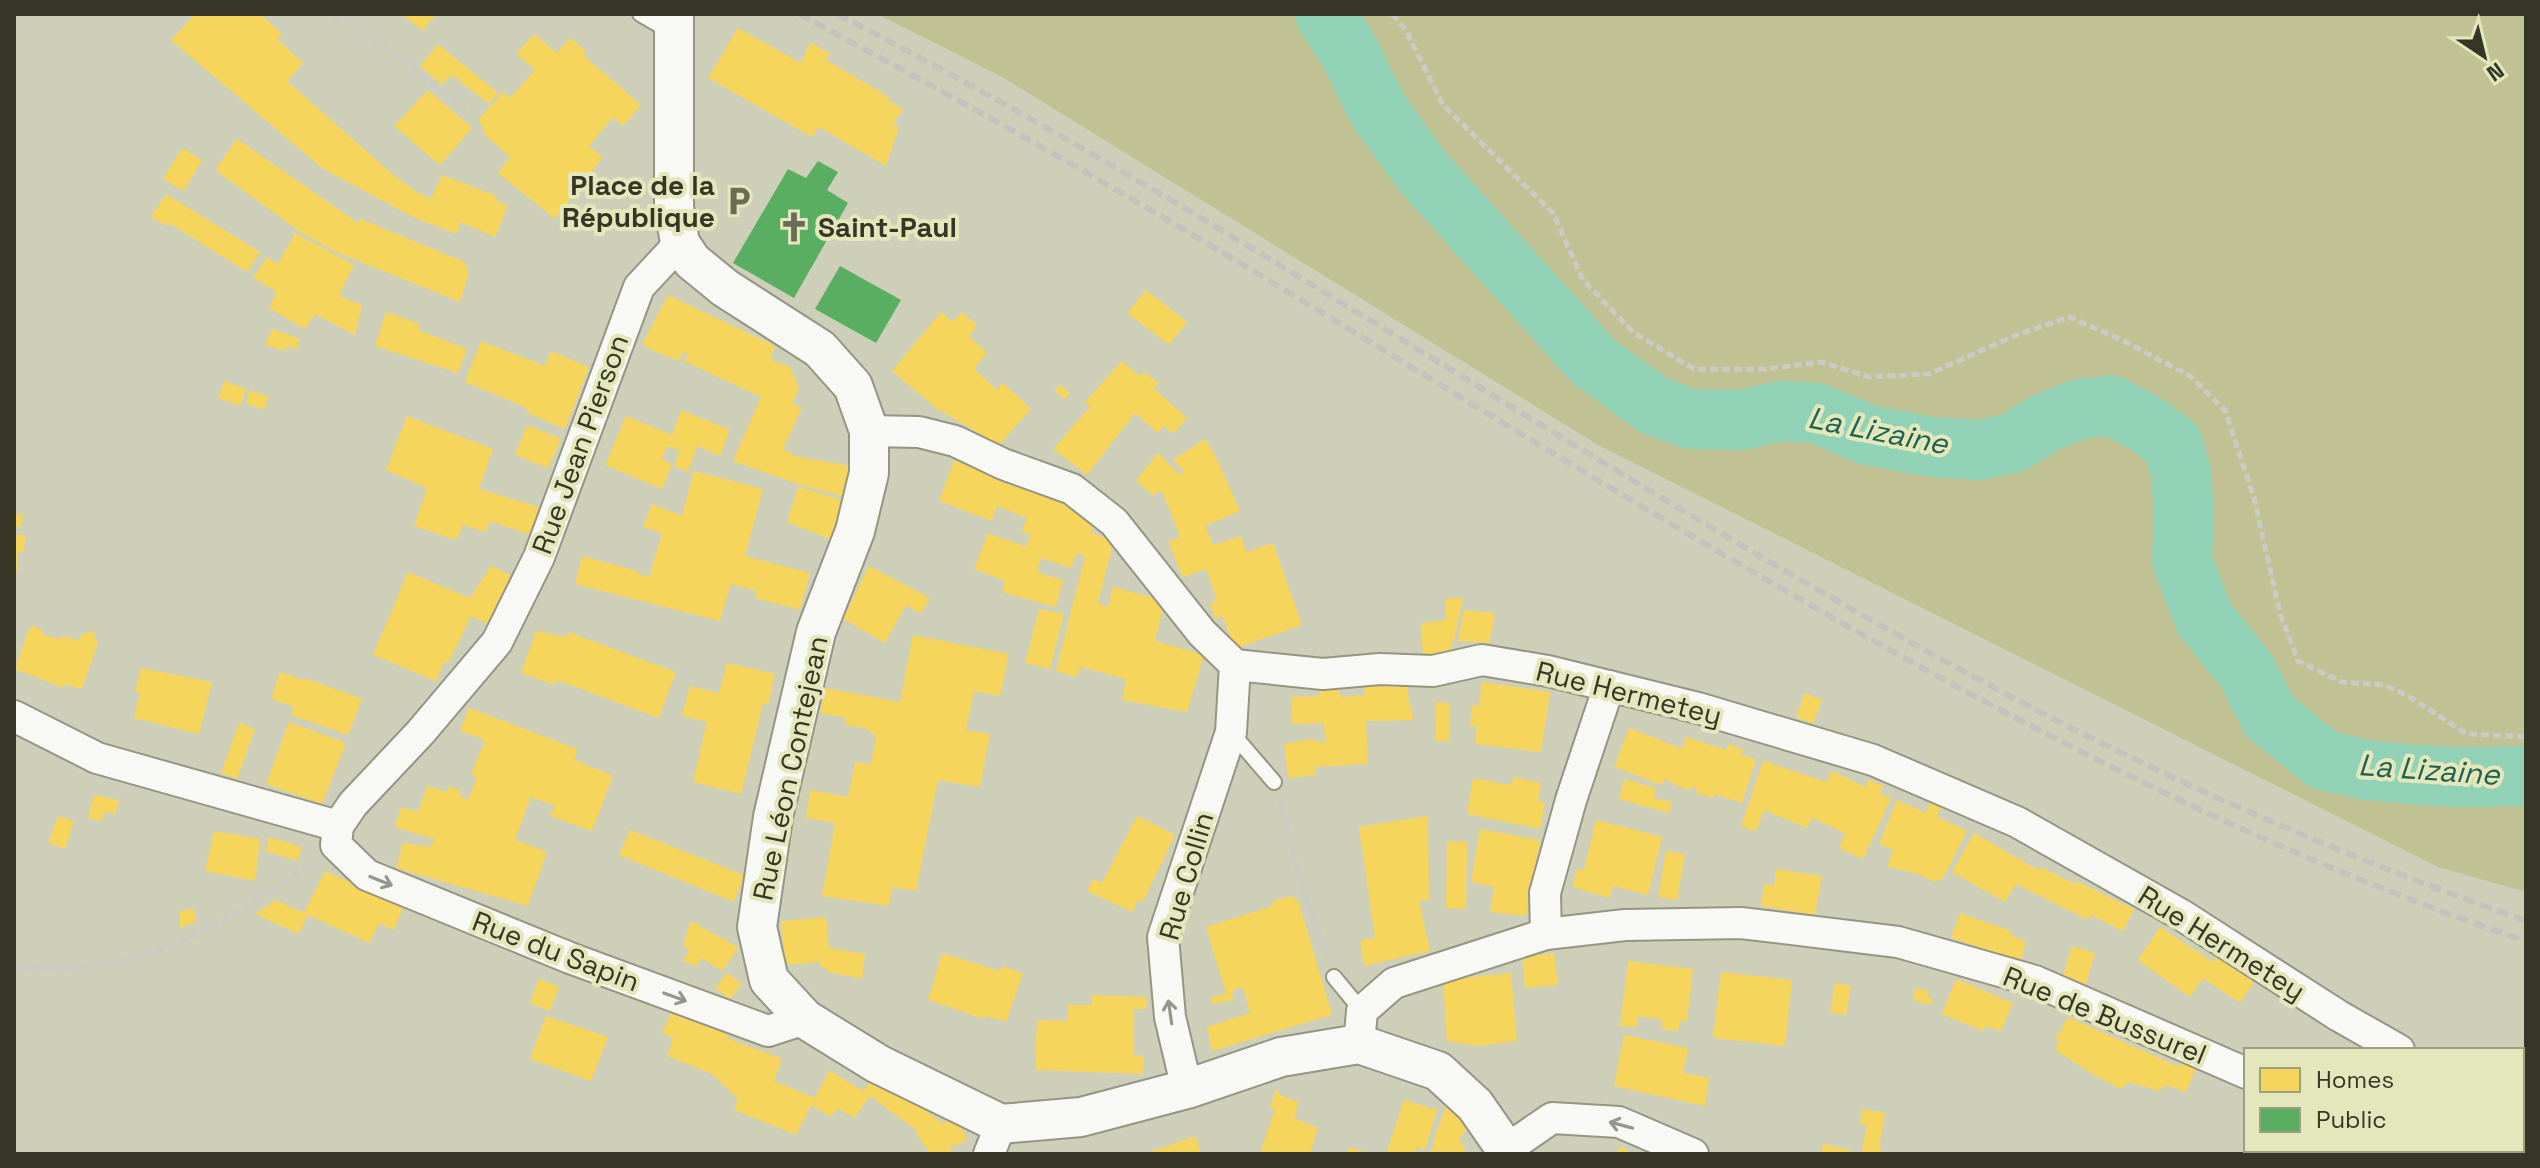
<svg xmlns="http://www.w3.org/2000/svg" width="2540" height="1168" viewBox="0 0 2540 1168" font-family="'Space Grotesk',sans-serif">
	<rect width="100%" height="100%" fill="#cecfb8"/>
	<polygon fill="#c0c293" points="877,14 2526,14 2526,892 2438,867 1598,445 1004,78"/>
	<g fill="#f6d55c">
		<polygon points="195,14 260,14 282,34 277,39 303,63 287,81 392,174 418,193 431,199 442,175 497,196 495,200 508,206 495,237 461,222 456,234 413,217 322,168 171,40"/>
		<polygon points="401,14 436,14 423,31"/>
		<polygon points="738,28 801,63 810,42 830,54 826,60 889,97 887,100 903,109 893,124 899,127 886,166 819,127 812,137 708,78"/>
		<polygon points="534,34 557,53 570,38 587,52 583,55 641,105 623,126 613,117 589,146 603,157 555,219 498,173 510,157 485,135 479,119 503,92 510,98 535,70 516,54"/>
		<polygon points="438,44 498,93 489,104 452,75 442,85 420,66"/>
		<polygon points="428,90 472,128 440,165 394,126"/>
		<polygon points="237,139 358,223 361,219 464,262 468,268 466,272 469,273 460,302 334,251 302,233 215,170"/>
		<polygon points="182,148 202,160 184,191 163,179"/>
		<polygon points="166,194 260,252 247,272 169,223 167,226 151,217"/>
		<polygon points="295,233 354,265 339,296 362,305 355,335 315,314 305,329 269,308 277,292 253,278 267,257 278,264"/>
		<polygon points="1146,290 1187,322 1169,345 1127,313"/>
		<polygon points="668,295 775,346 770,359 790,367 799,388 792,404 802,408 783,449 795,456 850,466 846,497 801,485 733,461 761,397 684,361 688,354 683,352 678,361 642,345"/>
		<polygon points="386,312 420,324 418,330 467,349 458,373 375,346"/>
		<polygon points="941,312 953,322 962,312 977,325 969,336 987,353 974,369 997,390 1003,383 1031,409 999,445 936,408 892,371"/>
		<polygon points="272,329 300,339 296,350 287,346 285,351 265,345"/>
		<polygon points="481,341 545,366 551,351 589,367 565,429 526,412 527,408 465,382"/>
		<polygon points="1122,361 1140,376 1144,372 1159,383 1154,389 1187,418 1173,434 1164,426 1158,433 1135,413 1087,475 1053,449 1090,407 1085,402"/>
		<polygon points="224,381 246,389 240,406 218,398"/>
		<polygon points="1060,385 1070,393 1064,399 1054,391"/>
		<polygon points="250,390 269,397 263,410 246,403"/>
		<polygon points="681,410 730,430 720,456 697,446 688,472 674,466 680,451 667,446 662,459 672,464 662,489 605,465 626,416 672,435"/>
		<polygon points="407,416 493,449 479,489 539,507 530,535 490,521 486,532 463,525 456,540 414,526 427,488 386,470"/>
		<polygon points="527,425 561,439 548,468 515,455"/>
		<polygon points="1205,439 1216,457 1240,511 1205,526 1213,545 1241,536 1246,552 1273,543 1302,625 1234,649 1223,616 1215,618 1210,603 1217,600 1206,569 1183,577 1168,542 1180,536 1162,491 1152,495 1136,480 1158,453 1180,475 1185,472 1173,460"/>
		<polygon points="954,460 1086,510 1095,519 1091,533 1114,540 1098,603 1108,607 1113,587 1165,601 1155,641 1204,655 1187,712 1122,700 1126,679 1080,667 1077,677 1056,671 1085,556 1077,553 1071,568 1041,558 1037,572 1063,580 1056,607 1002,592 1005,581 974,569 988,533 1026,547 1031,535 1022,532 1027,518 997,506 992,521 939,501"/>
		<polygon points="694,471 763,489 745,556 810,573 800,610 755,598 757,591 731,584 720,621 575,584 582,556 638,571 637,574 649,577 662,533 643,527 652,504 682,516"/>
		<polygon points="798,487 845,501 832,540 787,522"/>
		<polygon points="14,514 23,515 21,527 14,526"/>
		<polygon points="14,535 25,535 24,552 18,552 17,573 14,572"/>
		<polygon points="491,566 516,578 488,624 471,616 449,662 445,661 436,681 373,655 408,572 470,598"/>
		<polygon points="869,566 930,598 921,614 906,605 885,643 843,619"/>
		<polygon points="1463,597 1454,641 1452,641 1452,656 1423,658 1421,623 1446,620 1446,599"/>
		<polygon points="1039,609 1064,614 1050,669 1025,663"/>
		<polygon points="1464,610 1495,613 1489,643 1458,641"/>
		<polygon points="33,626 41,629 44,635 58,639 64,636 79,641 80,636 92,630 98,643 82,689 65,684 64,688 15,669 29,629"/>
		<polygon points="536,631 566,637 568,632 676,672 659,718 557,680 555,685 521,673"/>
		<polygon points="913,635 1009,654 1000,696 974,691 966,730 990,734 980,787 938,780 916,891 892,887 889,906 822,896 835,823 806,818 810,790 848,797 855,762 871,764 876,736 865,728 845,725 846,718 820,713 826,688 900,702"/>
		<polygon points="727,663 775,674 768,705 763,704 741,794 693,782 707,722 682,716 690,686 719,693"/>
		<polygon points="141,668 212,682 199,734 134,718 140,693 135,692"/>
		<polygon points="280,672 304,680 305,678 362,699 348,735 291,715 294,707 271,699"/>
		<polygon points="1407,680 1409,706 1412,706 1413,720 1366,721 1368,764 1314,767 1316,775 1288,778 1284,744 1310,739 1325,743 1324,723 1292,724 1291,697 1318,696 1322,688 1333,686 1339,691 1341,697 1365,695 1364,681"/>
		<polygon points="1482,682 1550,692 1541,752 1475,744 1477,727 1470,726 1472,705 1479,706"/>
		<polygon points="1805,693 1822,700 1813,724 1796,717"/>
		<polygon points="1436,702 1449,703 1449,741 1435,741"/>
		<polygon points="469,708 577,749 574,760 613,776 592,831 550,816 555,806 531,797 515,840 547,852 528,906 396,868 403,843 431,847 434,839 395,827 401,807 418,812 427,786 446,792 449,786 461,791 460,796 468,800 477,777 471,775 485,740 460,731"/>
		<polygon points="289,722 346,743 322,804 266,784"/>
		<polygon points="239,723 255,729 237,779 221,773"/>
		<polygon points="1629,728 1682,749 1686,737 1726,750 1728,744 1743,749 1741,755 1756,759 1742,803 1714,794 1713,798 1696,793 1697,788 1691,787 1688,791 1664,779 1662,785 1614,767"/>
		<polygon points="1763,761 1827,782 1832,771 1865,787 1869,780 1883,786 1881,794 1891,798 1863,859 1839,848 1845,833 1812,818 1807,828 1764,810 1756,831 1741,827"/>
		<polygon points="1514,777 1541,783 1538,801 1545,803 1540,829 1467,814 1473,778 1511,785"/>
		<polygon points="1624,779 1656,788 1654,798 1672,802 1669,813 1619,799"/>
		<polygon points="94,795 119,800 115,814 105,812 102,821 88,818"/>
		<polygon points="1897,800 1926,813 1931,801 1942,806 1937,817 1967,831 1943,878 1935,882 1915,873 1887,867 1893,850 1879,844"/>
		<polygon points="58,816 74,821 65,849 48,843"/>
		<polygon points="1137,816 1175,835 1143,902 1139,899 1132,912 1087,891 1093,879 1102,883"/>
		<polygon points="1428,816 1429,900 1419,900 1430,951 1364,966 1360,941 1375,937 1359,827"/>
		<polygon points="1596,820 1662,837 1648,895 1613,886 1609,898 1573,887 1577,869 1584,870"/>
		<polygon points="1480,829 1540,840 1531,892 1533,900 1530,898 1526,916 1490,912 1494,887 1471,882"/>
		<polygon points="630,830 744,875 734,902 619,855"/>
		<polygon points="214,831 260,839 255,881 205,871"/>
		<polygon points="1974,833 2038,870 2040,867 2075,884 2076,881 2134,909 2123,931 2091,915 2088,920 2016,884 2005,902 1952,872"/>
		<polygon points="269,837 302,847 297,861 266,851"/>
		<polygon points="1447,841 1467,842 1466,909 1446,908"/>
		<polygon points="1666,851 1685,854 1677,900 1658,897"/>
		<polygon points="1776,869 1822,876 1815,915 1761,906 1764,884 1774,886"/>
		<polygon points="325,871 404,906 394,930 379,923 369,943 308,915 299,934 255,914 276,900 304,913"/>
		<polygon points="1293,896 1295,900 1298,899 1332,1015 1212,1051 1207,1027 1250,1013 1243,987 1231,991 1234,1000 1213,1004 1210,998 1226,993 1206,927 1273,906 1272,901"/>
		<polygon points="194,909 196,922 180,928 179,911"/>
		<polygon points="1960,913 2011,931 2011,935 2026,942 2021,961 1951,938"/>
		<polygon points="826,917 829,948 865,954 862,979 828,972 828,968 821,968 820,962 785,965 781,921"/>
		<polygon points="691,921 739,948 722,971 702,958 696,966 683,961 689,950 683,946"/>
		<polygon points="2160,927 2213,962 2216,957 2254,982 2240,1003 2203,978 2190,997 2138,960"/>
		<polygon points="2072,946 2095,953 2085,987 2062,979"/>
		<polygon points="942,953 1000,971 1002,966 1023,973 1006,1022 986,1016 984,1019 928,1000"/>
		<polygon points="1554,953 1558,985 1525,988 1522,957"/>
		<polygon points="1628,961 1693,969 1687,1022 1680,1021 1678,1031 1661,1029 1662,1019 1638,1016 1637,1027 1620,1026"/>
		<polygon points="1721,972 1792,980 1785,1046 1713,1038"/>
		<polygon points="727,973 742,984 730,999 715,988"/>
		<polygon points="1511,973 1517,1041 1477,1046 1447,1041 1443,980"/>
		<polygon points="539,979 559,987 550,1011 530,1003"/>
		<polygon points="1956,979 2013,1003 2001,1031 1986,1026 1983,1031 1942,1014"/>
		<polygon points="1835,983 1851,986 1846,1015 1830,1012"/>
		<polygon points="1915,988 1929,991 1928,997 1933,999 1931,1005 1913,1000"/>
		<polygon points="1092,995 1147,997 1146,1009 1134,1009 1133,1055 1144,1056 1143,1074 1035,1070 1037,1020 1067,1021 1068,1005 1092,1005"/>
		<polygon points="672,1010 728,1034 727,1038 782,1059 774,1081 815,1098 829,1070 863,1091 876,1074 942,1123 957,1117 967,1141 950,1147 953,1154 930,1154 916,1133 919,1132 870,1096 854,1118 838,1108 831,1117 811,1105 796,1135 734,1110 738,1099 712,1074 667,1056 673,1038 662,1033"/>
		<polygon points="546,1016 608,1037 591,1081 530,1059"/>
		<polygon points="2068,1017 2179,1067 2182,1060 2197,1067 2186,1092 2165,1085 2159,1091 2128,1082 2121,1089 2096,1076 2055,1050 2059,1041 2056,1039"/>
		<polygon points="1624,1035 1688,1048 1683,1073 1709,1078 1705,1106 1614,1086"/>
		<polygon points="1276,1089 1281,1096 1299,1102 1294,1118 1318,1128 1310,1154 1260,1153 1275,1109 1270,1107"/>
		<polygon points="1404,1100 1437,1110 1425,1150 1417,1147 1414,1154 1386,1154"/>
		<polygon points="1447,1103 1471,1126 1459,1138 1467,1154 1429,1154 1434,1146 1433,1143"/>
		<polygon points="1862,1109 1885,1113 1879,1147 1882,1148 1881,1154 1861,1154 1867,1125 1860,1123"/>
		<polygon points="1196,1136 1201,1154 1143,1154"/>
		<polygon points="1823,1144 1851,1150 1850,1154 1821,1154"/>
		<polygon points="1622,1146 1631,1154 1615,1154"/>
		<polygon points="1349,1147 1368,1153 1368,1154 1347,1154"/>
	</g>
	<g fill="#5aae61">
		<polygon points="818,161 838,172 827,190 848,203 794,298 733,263 788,169 806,178"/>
		<polygon points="840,266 901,300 876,343 815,309"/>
	</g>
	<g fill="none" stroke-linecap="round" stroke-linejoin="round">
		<polyline stroke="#91d2b6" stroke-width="60" points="1325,14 1350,53 1378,110 1422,171 1594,362 1655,406 1691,419 1740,420 1782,411 1816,413 1868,435 1932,447 1979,450 2013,443 2045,423 2079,409 2111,405 2146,424 2173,444 2181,473 2184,512 2182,561 2204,618 2246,670 2270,717 2324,760 2366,770 2418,775 2458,777 2526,776"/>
		<g stroke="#949583" stroke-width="18">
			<g id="service">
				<polyline points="640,14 671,32"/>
				<polyline points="1231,732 1274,782"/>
				<polyline points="1334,977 1362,1011"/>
			</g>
		</g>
		<g stroke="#949583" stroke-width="34">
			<g id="minor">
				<polyline points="680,243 639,287 539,557 497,642 420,733 353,804 338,826 336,845 367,875 570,958 768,1031 805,1019"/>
				<polyline points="869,431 919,432 955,441 1003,464 1072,489 1114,522 1202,633 1235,665 1323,674 1380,669 1433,671 1482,660 1548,671 1698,708 1873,760 2017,822 2180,914 2339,1016 2399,1050"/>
				<polyline points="14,716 97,758 338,826"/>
				<polyline points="1546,934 1545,893 1571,800 1609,686"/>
				<polyline points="1359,1044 1362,1011 1394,983 1546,934 1625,925 1741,923 1898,942 2035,981 2246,1073"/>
				<polyline points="1187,1089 1170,1017 1163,937 1231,732 1235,665"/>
				<polyline points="2522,1148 2526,1151"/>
				<polyline points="1507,1149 1552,1118 1619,1122 1693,1154"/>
				<polyline points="2403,1150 2409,1154"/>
				<polyline points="989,1154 1001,1124"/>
			</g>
		</g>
		<g stroke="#949583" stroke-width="42">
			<polyline id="tertiary" points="674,14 674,207 680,243 692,261 725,288 820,349 853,386 869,431 869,473 855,531 816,632 773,817 757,927 769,980 805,1019 878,1064 1001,1124 1081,1117 1187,1089 1281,1057 1359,1044 1438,1071 1475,1105 1509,1154"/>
		</g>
		<g stroke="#cbcbc5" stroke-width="5" stroke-dasharray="8 4" stroke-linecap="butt">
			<polyline points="320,14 348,20 466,109"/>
			<polyline points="1392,14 1405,29 1443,105 1553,213 1583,280 1633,332 1694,369 1766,369 1822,362 1869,377 1929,374 2014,336 2069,317 2120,339 2190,376 2225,410 2254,498 2280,613 2298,661 2342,682 2384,685 2408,696 2467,734 2526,737"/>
			<polyline points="1280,803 1301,883 1327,957"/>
			<path d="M14,966C52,968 107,969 143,956C203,935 261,901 312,863"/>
		</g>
		<use href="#service" stroke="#f8f8f4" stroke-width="14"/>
		<use href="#minor" stroke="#f8f8f4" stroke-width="30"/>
		<use href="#tertiary" stroke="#f8f8f4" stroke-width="38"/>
		<g stroke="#c3c3bd" stroke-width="6" stroke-dasharray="12 6" stroke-linecap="butt">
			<path d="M799,14C915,76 1030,139 1144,206C1294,294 1442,387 1591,476C1890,655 2195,830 2526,941"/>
			<path d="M837,14C1260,232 1649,512 2073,729C2220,803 2371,866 2526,921"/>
		</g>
	</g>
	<defs><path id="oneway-shaft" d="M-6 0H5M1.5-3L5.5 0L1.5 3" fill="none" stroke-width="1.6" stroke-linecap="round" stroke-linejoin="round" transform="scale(2)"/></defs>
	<g stroke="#96978c">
		<use href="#oneway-shaft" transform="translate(381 881) rotate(22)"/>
		<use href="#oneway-shaft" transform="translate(675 997) rotate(20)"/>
		<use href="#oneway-shaft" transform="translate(1170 1012) rotate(-98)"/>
		<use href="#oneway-shaft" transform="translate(1621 1125) rotate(-165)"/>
	</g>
	<defs>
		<g id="parking-bare" transform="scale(2.4)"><path d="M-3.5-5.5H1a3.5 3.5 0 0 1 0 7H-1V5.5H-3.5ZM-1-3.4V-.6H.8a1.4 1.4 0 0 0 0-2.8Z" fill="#6b6c58" stroke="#e3e7bb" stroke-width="2.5" paint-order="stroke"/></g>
		<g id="church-bare" transform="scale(2.4)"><path d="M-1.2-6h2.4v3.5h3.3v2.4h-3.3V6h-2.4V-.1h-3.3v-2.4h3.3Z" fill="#6b6c58" stroke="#e3e7bb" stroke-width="2.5" paint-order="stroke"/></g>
	</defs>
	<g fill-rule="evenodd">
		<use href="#parking-bare" x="739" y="201"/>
		<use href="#church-bare" x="794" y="227"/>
	</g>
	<g text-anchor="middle" stroke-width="8" stroke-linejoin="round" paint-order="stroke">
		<g font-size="28" font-weight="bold" fill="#353625" stroke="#e3e7bb" text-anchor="end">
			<text x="715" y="195">Place de la<tspan x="715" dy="32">République</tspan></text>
			<text x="818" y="237" text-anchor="start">Saint-Paul</text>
		</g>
		<g font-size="28" fill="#353625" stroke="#e3e7bb">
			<text transform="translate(580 444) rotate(-70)" y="10">Rue Jean Pierson</text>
			<text transform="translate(1629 693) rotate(14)" y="10">Rue Hermetey</text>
			<text transform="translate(790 768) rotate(-78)" y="10">Rue Léon Contejean</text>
			<text transform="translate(1186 876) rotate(-74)" y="10">Rue Collin</text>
			<text transform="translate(2222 943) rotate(32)" y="10">Rue Hermetey</text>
			<text transform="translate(556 951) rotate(21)" y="10">Rue du Sapin</text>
			<text transform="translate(2105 1015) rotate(22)" y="10">Rue de Bussurel</text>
		</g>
		<g font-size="30" font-style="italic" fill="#1c6350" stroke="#e3e7bb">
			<text transform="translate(1878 431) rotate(11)" y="10">La Lizaine</text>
			<text transform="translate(2429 770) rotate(4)" y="10">La Lizaine</text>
		</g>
	</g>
	<rect width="2540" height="1168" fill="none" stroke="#353625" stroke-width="32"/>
	<rect x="2244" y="1048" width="280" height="104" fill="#e3e7bb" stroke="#9da07f" stroke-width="2"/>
	<rect x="2260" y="1068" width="40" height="24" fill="#f6d55c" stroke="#9da07f" stroke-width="2"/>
	<text x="2316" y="1088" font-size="24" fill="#353625">Homes</text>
	<rect x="2260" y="1108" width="40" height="24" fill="#5aae61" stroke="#9da07f" stroke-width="2"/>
	<text x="2316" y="1128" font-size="24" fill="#353625">Public</text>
	<g transform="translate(2484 56) rotate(145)" stroke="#e3e7bb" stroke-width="6" paint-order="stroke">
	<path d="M0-6L14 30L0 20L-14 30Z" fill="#353625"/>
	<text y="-12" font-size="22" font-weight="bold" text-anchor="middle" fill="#353625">N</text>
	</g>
</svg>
